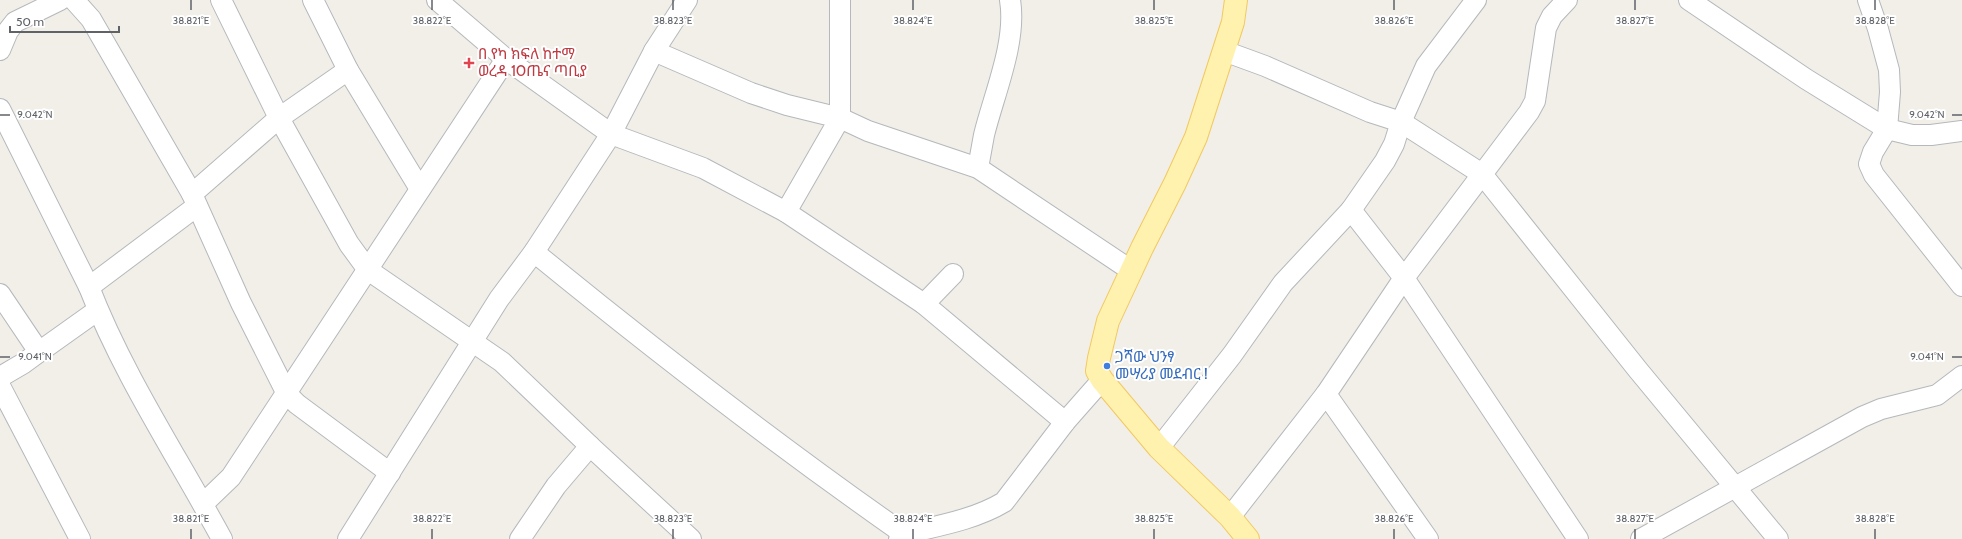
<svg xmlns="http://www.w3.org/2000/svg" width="1962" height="539" viewBox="0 0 1962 539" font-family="Cabin,'Noto Sans Ethiopic',sans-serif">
	<rect width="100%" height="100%" fill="#f1efe8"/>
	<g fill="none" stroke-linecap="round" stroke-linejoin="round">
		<g stroke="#b5b8bc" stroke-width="22">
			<g id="minor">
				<polyline points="74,0 91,19 192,194 279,118 349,244 368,270 502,362 590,446"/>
				<polyline points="221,0 279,118 348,70 313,0"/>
				<polyline points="437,0 506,59 611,134 703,168 786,212 924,304 1065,422"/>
				<polyline points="840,0 840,118 868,131 978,168 1132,271"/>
				<polyline points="1689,0 1806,79 1887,129 1912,135 1931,135 1962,131"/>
				<polyline points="1868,0 1878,29 1889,70 1890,92 1887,129 1873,152 1869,164 1874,175 1962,286"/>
				<polyline points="0,50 8,31 15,22 60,0"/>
				<polyline points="654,51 751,93 787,105 840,118 786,212"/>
				<polyline points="1224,51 1265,66 1370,112 1401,122 1482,174 1638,370 1778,539"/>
				<polyline points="348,70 420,189"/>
				<path d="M0,109L89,287C123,375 177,456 222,539"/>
				<path d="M978,168C980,157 982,146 984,135C994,94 1017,42 1010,0"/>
				<polyline points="192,194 241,303 287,394 297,404 390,473"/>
				<polyline points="1351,210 1404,278 1578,539"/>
				<path d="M534,252C654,350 777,445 904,534"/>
				<polyline points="89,287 197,206"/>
				<polyline points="0,294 39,352 98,310"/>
				<polyline points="924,304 953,274"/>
				<polyline points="0,377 24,363 39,352"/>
				<polyline points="0,386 80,539"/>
				<polyline points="1326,394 1428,539"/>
				<polyline points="1159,448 1232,355 1283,283 1351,210 1385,161 1394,144 1401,122 1426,66 1476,0"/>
				<polyline points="203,504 231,477 506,59"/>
				<polyline points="1230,517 1326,394 1404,278 1529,112 1535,101 1546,28 1552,16 1567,0"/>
				<polyline points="348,539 499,299 534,252 611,134 654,51 687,0"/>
				<polyline points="520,539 556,486 590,446 691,539"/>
				<path d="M899,539L904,534C937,526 974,520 1004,502L1065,422L1102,380"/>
				<polyline points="1641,539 1862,417 1881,409 1937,395 1962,376"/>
			</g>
		</g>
		<g stroke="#f2c960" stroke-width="24">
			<polyline id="major" points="1236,0 1233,22 1196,137 1175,183 1142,248 1108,321 1099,358 1097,371 1102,380 1159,448 1230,517 1248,539"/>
		</g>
		<use href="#minor" stroke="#fff" stroke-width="20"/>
		<use href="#major" stroke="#fff2af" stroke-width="22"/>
	</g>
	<path fill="none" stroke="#5f6368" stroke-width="1.5" d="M191,0V10M432,0V10M673,0V10M913,0V10M1154,0V10M1394,0V10M1635,0V10M1875,0V10M0,115H10M1952,115H1962M0,357H10M1952,357H1962M191,529V539M432,529V539M673,529V539M913,529V539M1154,529V539M1394,529V539M1635,529V539M1875,529V539"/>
	<path fill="#e0444e" stroke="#fff" stroke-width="1.5" d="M467 57h4v4h4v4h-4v4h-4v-4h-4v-4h4z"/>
	<circle fill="#3f7fe0" stroke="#fff" stroke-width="1.5" cx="1107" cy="366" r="4"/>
	<g text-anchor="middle" stroke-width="4" stroke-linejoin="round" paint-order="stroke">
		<g font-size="15" fill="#be3a42" stroke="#fff" text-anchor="start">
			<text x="478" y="59">በ የካ ክፍለ ከተማ<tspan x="478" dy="17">ወረዳ 10ጤና ጣቢያ</tspan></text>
		</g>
		<g font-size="15" fill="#366cbe" stroke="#fff" text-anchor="start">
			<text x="1115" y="362">ጋሻው ህንፃ<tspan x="1115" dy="17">መሣሪያ መደብር !</tspan></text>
		</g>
	</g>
	<g font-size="10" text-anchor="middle" fill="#5f6368" stroke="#fff" stroke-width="4" stroke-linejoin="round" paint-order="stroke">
		<text x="191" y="24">38.821°E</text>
		<text x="432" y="24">38.822°E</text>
		<text x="673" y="24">38.823°E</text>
		<text x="913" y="24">38.824°E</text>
		<text x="1154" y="24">38.825°E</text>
		<text x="1394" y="24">38.826°E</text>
		<text x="1635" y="24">38.827°E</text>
		<text x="1875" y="24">38.828°E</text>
		<text x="35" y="118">9.042°N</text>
		<text x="1927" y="118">9.042°N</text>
		<text x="35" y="360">9.041°N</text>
		<text x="1927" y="360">9.041°N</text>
		<text x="191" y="522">38.821°E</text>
		<text x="432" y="522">38.822°E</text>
		<text x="673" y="522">38.823°E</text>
		<text x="913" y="522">38.824°E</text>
		<text x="1154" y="522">38.825°E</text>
		<text x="1394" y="522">38.826°E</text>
		<text x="1635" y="522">38.827°E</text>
		<text x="1875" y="522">38.828°E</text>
	</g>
	<path d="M10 26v6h109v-6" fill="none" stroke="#5f6368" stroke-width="2"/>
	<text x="16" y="26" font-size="12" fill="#5f6368" stroke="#ffffff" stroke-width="3" paint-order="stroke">50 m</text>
</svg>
